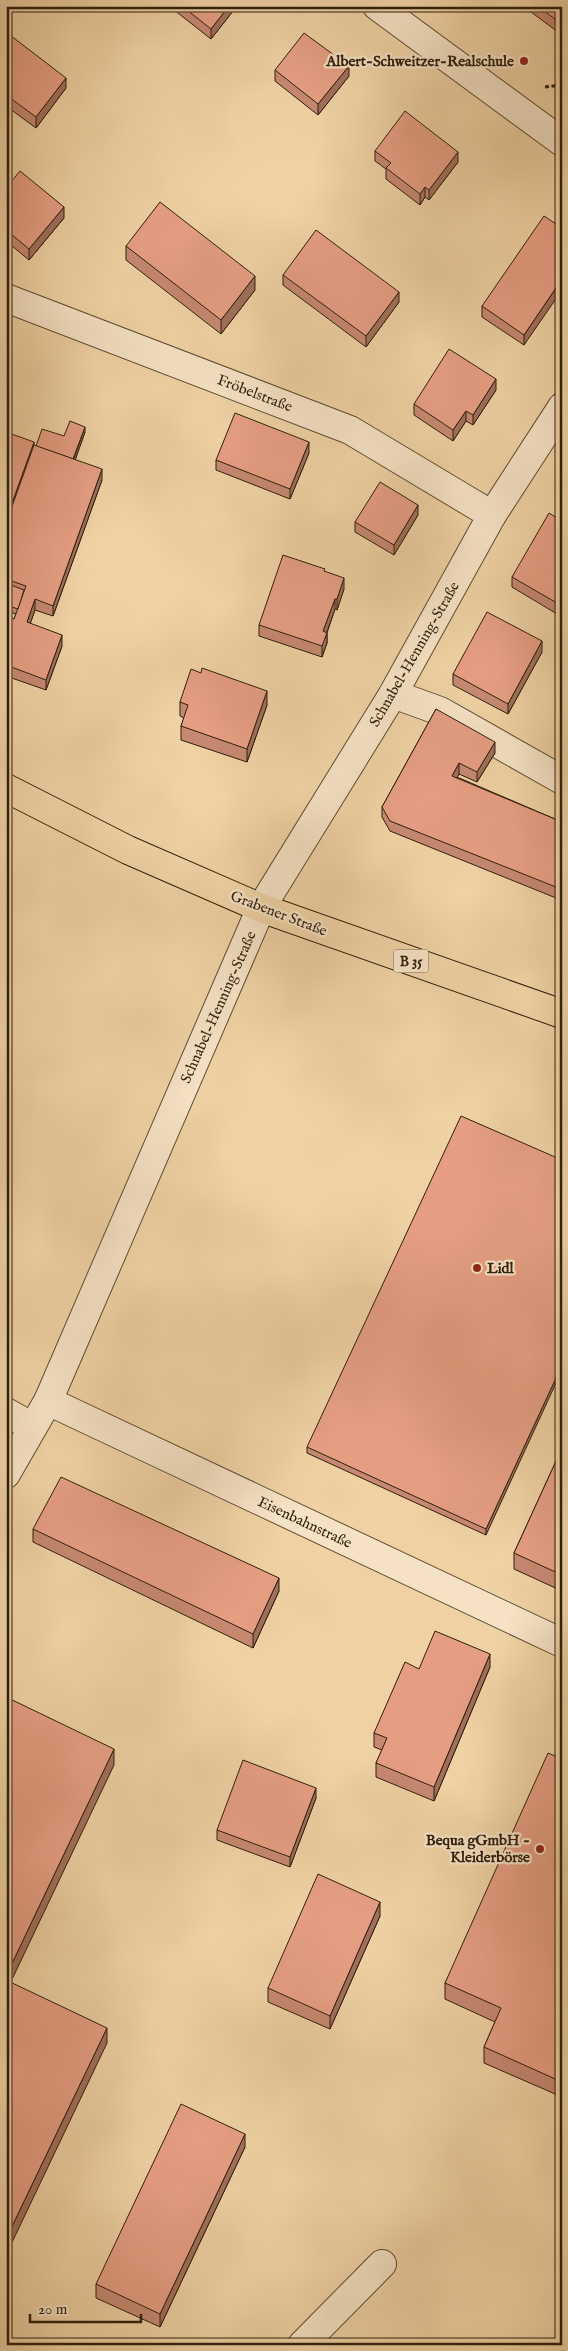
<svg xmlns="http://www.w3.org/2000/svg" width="568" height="2351" viewBox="0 0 568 2351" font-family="'IM FELL English',serif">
	<rect width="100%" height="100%" fill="#efd1a4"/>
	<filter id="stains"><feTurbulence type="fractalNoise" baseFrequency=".004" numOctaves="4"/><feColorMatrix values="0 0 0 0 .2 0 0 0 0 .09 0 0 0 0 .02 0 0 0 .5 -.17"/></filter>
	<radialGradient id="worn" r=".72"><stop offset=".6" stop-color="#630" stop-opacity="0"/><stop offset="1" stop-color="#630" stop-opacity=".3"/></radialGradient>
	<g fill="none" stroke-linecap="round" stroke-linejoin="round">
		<g stroke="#5e4c33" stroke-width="30">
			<g id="minor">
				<polyline points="377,6 562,142"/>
				<polyline points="6,298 350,430 492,515"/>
				<polyline points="393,694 440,711 562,780"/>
				<polyline points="48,1401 562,1643"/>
				<polyline points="6,1412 33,1427"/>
				<polyline points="6,1474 48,1401 261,908 393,694 492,515 562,407"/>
				<polyline points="302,2345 382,2264"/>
			</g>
		</g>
		<g stroke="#2e1f0d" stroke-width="30">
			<polyline id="major" points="6,788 128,850 261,908 562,1014"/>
		</g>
		<polyline stroke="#2e1f0d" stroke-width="3" stroke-dasharray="4 2.5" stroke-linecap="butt" points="545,87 562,85"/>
		<use href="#minor" stroke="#f5e1c4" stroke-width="28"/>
		<use href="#major" stroke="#efd1a4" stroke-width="28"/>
	</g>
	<g fill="#c68871" stroke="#2e1f0d">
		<polygon points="169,6 237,6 211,39"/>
		<polygon points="523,6 562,6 562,35"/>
		<polygon points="6,32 66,88 36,128 6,106"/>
		<polygon points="275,70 349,76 318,115 275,81"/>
		<polygon points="375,151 458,162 429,200 425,197 420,205 386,179 386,169 375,161"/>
		<polygon points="6,188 64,218 29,260 6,241"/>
		<polygon points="562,228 524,345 482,317 482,306"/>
		<polygon points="126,246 255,290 221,334 126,260"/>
		<polygon points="283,275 399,302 366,347 283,285"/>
		<polygon points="496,390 473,425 466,421 453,441 414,415 414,404"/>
		<polygon points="6,432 36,446 64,436 85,432 75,460 102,480 53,616 35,610 30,623 62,646 46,690 6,676 6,616 14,619 16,614 6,611 6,577 7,573 6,573"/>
		<polygon points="309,453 290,499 216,470 216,460"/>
		<polygon points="418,515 394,555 355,532 355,522"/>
		<polygon points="562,521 562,617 512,587 512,577"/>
		<polygon points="325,572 344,589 337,610 335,609 327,633 327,643 322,657 259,636 259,625"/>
		<polygon points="542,652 508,714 453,685 453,674"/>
		<polygon points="180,702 267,705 247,762 181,740 181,726 184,718 180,716"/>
		<polygon points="436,709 495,753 477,782 459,774 457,777 562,822 561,900 390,831 382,817 382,807"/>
		<polygon points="562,1160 486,1535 307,1453 307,1447"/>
		<polygon points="562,1448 562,1591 514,1569 514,1553"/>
		<polygon points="33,1529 279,1591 253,1648 33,1542"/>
		<polygon points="490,1667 434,1801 376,1777 376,1763 382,1750 374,1747 374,1733 419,1669"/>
		<polygon points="562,1759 562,2097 484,2063 484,2047 495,2022 445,1999 445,1983"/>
		<polygon points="316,1798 290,1867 217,1840 217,1830"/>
		<polygon points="380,1916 330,2029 268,2002 268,1988"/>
		<polygon points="245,2147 160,2327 96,2298 96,2284"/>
	</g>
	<g fill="#a16f5c" stroke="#2e1f0d">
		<polygon points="229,6 237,6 211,39 211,29"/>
		<polygon points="349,66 349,76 318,115 318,104"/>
		<polygon points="66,78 66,88 36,128 36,117"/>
		<polygon points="458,152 458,162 429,200 429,190"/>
		<polygon points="425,187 425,197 420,205 420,194"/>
		<polygon points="64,207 64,218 29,260 29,249"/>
		<polygon points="255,276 255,290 221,334 221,320"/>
		<polygon points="562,279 562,290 524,345 524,335"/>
		<polygon points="399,292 399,302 366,347 366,336"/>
		<polygon points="496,379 496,390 473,425 473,415"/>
		<polygon points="466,411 466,421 453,441 453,430"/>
		<polygon points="85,427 85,432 72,469 72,464"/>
		<polygon points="34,442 34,456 6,533 6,520"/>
		<polygon points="309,442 309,453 290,499 290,489"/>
		<polygon points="102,469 102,480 53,616 53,606"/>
		<polygon points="418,505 418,515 394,555 394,545"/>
		<polygon points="344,578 344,589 337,610 337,599"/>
		<polygon points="35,599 35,610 27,633 27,622"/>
		<polygon points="335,599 335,609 324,640 327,633 327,643 322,657 322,646 323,631"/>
		<polygon points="62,635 62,646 46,690 46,680"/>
		<polygon points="542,641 542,652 508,714 508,704"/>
		<polygon points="267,691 267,705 247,762 247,749"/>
		<polygon points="495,742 495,753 477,782 477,772"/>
		<polygon points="459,763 459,774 452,786 452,776"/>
		<polygon points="562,887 562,897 561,900 561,889"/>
		<polygon points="562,1365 562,1370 486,1535 486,1529"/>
		<polygon points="279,1578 279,1591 253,1648 253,1634"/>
		<polygon points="490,1654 490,1667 434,1801 434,1787"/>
		<polygon points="114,1749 114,1765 6,1992 6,1976"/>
		<polygon points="316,1788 316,1798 290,1867 290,1857"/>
		<polygon points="380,1902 380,1916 330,2029 330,2016"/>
		<polygon points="107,2028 107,2043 6,2255 6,2239"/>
		<polygon points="245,2134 245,2147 160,2327 160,2314"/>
	</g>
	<g fill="#e69e83" stroke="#2e1f0d">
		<polygon points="182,6 229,6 211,29"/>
		<polygon points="537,6 562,6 562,24"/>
		<polygon points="6,32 66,78 36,117 6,95"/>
		<polygon points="304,33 349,66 318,104 275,70"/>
		<polygon points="405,111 458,152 429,190 425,187 420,194 386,168 391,163 375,151"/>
		<polygon points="20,171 64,207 29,249 6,230 6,188"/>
		<polygon points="160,202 255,276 221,320 126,246"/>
		<polygon points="544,216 562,228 562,279 524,335 482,306"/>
		<polygon points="316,230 399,292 366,336 283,275"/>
		<polygon points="449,349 496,379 473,415 466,411 453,430 414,404"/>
		<polygon points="235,413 309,442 290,489 216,460"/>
		<polygon points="70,421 85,427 73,459 36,446 42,429 64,436"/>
		<polygon points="6,432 34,442 6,520"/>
		<polygon points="34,445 102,469 53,606 35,599 27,622 62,635 46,680 6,665 6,616 14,619 26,586 6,579 6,577 11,564 6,562 6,523"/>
		<polygon points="380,482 418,505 394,545 355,522"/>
		<polygon points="549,513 562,521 562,606 512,577"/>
		<polygon points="283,555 325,569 324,571 344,578 337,599 335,599 323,631 327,633 322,646 259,625"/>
		<polygon points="6,583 24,590 18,609 6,605"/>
		<polygon points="487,612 542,641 508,704 453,674"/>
		<polygon points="202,668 267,691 247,749 181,726 188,705 180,702 191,669 201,673"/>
		<polygon points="436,709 495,742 477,772 459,763 452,776 562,822 562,887 561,889 390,821 382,807"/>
		<polygon points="461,1116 562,1160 562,1365 486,1529 307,1447"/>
		<polygon points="562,1448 562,1575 514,1553"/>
		<polygon points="61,1477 279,1578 253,1634 33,1529"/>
		<polygon points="435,1631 490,1654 434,1787 376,1763 387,1738 374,1733 405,1662 419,1669"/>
		<polygon points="6,1697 114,1749 6,1976"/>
		<polygon points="548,1753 562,1759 562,2082 484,2047 501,2008 445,1983"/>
		<polygon points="243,1760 316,1788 290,1857 217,1830"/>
		<polygon points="318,1874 380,1902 330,2016 268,1988"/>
		<polygon points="6,1980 107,2028 6,2239"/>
		<polygon points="181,2104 245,2134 160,2314 96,2284"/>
	</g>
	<g fill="#8f2418" stroke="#f5e1c4" stroke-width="2">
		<circle cx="524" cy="61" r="5"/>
		<circle cx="477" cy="1268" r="5"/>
		<circle cx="540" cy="1849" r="5"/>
	</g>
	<g text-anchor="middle" stroke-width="4.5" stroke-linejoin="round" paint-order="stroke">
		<rect fill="#f5e1c4" stroke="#6a5944" stroke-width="1" x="393.5" y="949.5" width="35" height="23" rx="4"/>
		<g font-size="14" font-weight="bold" fill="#2e1f0d">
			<text x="411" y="966">B 35</text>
		</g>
		<g font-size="15" font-weight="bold" fill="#2e1f0d" stroke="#f5e1c4" text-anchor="end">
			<text x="514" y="66">Albert-Schweitzer-Realschule</text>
			<text x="487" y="1273" text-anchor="start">Lidl</text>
			<text x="530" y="1845">Bequa gGmbH -<tspan x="530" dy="17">Kleiderbörse</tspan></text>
		</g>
		<g font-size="15" fill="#2e1f0d" stroke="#f5e1c4">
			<text transform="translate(255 393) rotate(21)" y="5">Fröbelstraße</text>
			<text transform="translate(414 654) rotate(-60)" y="5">Schnabel-Henning-Straße</text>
			<text transform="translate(279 913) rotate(21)" y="5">Grabener Straße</text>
			<text transform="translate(218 1007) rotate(-66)" y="5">Schnabel-Henning-Straße</text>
			<text transform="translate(305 1522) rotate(25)" y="5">Eisenbahnstraße</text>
		</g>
	</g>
	<rect width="568" height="2351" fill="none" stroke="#efd1a4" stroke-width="25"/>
	<rect x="8" y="8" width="553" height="2336" fill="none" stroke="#2e1f0d" stroke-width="2.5"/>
	<rect x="12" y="12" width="543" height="2326" fill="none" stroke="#2e1f0d"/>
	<path d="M30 2314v8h111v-8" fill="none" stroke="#2e1f0d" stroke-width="2.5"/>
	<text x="38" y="2314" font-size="15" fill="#2e1f0d" stroke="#f5e1c4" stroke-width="4" paint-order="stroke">20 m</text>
	<rect width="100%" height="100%" filter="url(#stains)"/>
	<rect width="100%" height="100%" fill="url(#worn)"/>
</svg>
